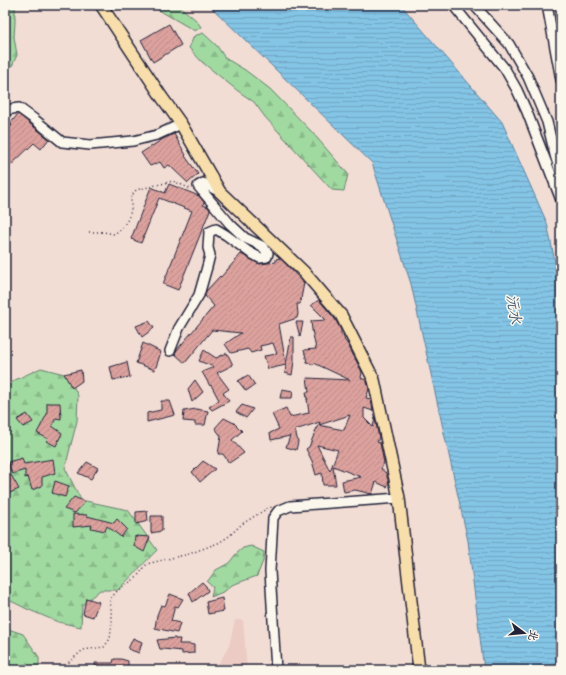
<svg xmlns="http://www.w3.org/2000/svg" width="566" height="675" viewBox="0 0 566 675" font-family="Pangolin,'LXGW WenKai TC',sans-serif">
	<defs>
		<pattern id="forest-firs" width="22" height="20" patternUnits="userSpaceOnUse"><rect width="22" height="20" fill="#a1daa0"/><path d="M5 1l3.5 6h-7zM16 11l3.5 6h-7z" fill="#8abb8b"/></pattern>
		<pattern id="water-rules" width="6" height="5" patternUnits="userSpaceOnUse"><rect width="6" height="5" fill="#84c4e5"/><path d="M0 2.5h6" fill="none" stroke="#72a8c5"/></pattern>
		<pattern id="building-hatch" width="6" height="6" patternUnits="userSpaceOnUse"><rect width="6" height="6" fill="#dca19d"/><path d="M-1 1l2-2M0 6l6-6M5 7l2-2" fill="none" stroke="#bc8a88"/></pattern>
	</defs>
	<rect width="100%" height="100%" fill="#f2ddd4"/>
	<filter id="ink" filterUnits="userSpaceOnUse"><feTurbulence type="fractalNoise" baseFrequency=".025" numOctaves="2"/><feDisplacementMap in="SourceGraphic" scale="8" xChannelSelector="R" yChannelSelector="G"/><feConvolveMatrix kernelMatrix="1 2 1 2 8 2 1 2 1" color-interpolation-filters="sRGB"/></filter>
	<g filter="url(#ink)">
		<polygon fill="#ebcbc4" points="235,620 243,620 247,670 215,670 229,646"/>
		<g fill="url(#forest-firs)" stroke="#627e6e">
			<polygon points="5,5 15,5 15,22 14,37 17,55 12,66 5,70"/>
			<polygon points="150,5 178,5 196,20 201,27 195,31"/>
			<polygon points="203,33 217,46 225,58 245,70 270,89 311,131 348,174 344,191 332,190 265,117 254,102 238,91 202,62 189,48 194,36"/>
			<polygon points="41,368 68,375 78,396 77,421 65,468 81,500 128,510 157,550 118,590 100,590 82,605 81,627 58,622 27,609 5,598 5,389 15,380"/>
			<polygon points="251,546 264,552 263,561 257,576 232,585 225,591 211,597 213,587 207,582 216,570 229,563 236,554 243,548"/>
			<polygon points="5,628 23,634 39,657 39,670 5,670"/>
		</g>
		<polygon fill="url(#water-rules)" stroke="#5d83a1" points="209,5 401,5 502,122 547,223 561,291 561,670 484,670 468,541 411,284 372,163"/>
		<g fill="url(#building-hatch)" stroke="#22223b" fill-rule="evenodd">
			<polygon points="169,24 181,45 153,62 141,40"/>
			<polygon points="18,114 49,139 41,149 34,143 8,168 5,164 5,132 12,125 10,124"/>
			<polygon points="174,134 186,155 185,156 198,174 188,183 169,165 164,168 160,162 150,166 141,153 163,139"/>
			<polygon points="169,184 199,196 204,202 203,205 208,207 210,210 178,290 163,284 192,211 159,198 141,243 131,239 151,187 165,193"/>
			<polygon points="241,254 257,263 260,264 276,262 276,259 280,258 304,283 300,304 297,304 298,314 297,318 279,324 286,364 291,337 294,337 294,361 292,375 285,373 286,365 268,369 264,356 277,354 273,343 260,346 261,350 251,353 248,349 231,353 225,344 241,333 212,330 185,363 175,354 176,351 214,306 205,296 206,291 220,276 221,277"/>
			<path d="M319,300L335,319L341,330V335H343L345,341L347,343L362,372L361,378L366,380L367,382L369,389L366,398L371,399L373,411L364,408V418L373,427L375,418L379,438L377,442L380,443L384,463L381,469L386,473L389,483L387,487L376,482L372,494L355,490L344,492L342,481L361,477L333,466L336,485H323L322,473L316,475L312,461L306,449L309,447L318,425L344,430L350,415L319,425L320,422L295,430L298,442L296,450L286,447L290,436L271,440L270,433L279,429L272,414L286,408L290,417L309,413L307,399H308H307L306,392H309L307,378L350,380L314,363L313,365L307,362L304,350L316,349L312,330L311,321L326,320L311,305ZM317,445L338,450L330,471Z"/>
			<polygon points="149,321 154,328 142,337 136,326"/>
			<polygon points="296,322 303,322 300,337"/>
			<polygon points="143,343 161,352 155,370 136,363"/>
			<polygon points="204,350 216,358 227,353 233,365 217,373 229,389 223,393 229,401 212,410 209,407 219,400 211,385 210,386 202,372 214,367 199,361"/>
			<polygon points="127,362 130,377 113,380 110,367"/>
			<polygon points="81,370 82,381 72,388 64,374"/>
			<polygon points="248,375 255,385 246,391 238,381"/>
			<polygon points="195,380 203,392 192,402 188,389"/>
			<polygon points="282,389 293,391 292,398 280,398"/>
			<polygon points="161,401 170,401 175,415 147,422 147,413 161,410"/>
			<polygon points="47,403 60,403 61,419 56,418 52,426 62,433 56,446 46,441 48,439 37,433 47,414"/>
			<polygon points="242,405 253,409 246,418 236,412"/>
			<polygon points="196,409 208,411 205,425 195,425 195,422 183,421 184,411"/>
			<polygon points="27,414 33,422 23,427 17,420"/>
			<polygon points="224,418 234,423 242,431 232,440 244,453 229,463 223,454 218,454 221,436 215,428"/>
			<polygon points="22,458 24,464 53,459 55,473 42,477 42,486 32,490 28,477 25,478 25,470 12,474 8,462"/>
			<polygon points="203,461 215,469 200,482 192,472"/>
			<polygon points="87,462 98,468 91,479 78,473"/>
			<polygon points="11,475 19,489 5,495 5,478"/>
			<polygon points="55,481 69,486 65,497 52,493"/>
			<polygon points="74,497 85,502 75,513 64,509"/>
			<polygon points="147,511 148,521 136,524 136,512"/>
			<polygon points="73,514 87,515 87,516 114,523 117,519 127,529 121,537 107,526 105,531 91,528 92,525 73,527"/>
			<polygon points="151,516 162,516 162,531 151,533"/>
			<polygon points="135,536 137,538 136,536 150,537 144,552 134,546"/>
			<polygon points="202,582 206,586 208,591 193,602 189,593"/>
			<polygon points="170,594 183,599 178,607 175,606 171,621 180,623 177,633 155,628 157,615 161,605 165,606"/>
			<polygon points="86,598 99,602 93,617 83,614"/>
			<polygon points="222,598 224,611 208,614 206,602"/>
			<polygon points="133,638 142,642 139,653 128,649"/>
			<polygon points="175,638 175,639 180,639 179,644 188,644 194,645 194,653 182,654 182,651 163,649 160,649 157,640"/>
			<polygon points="114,659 121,659 128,661 128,670 96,670 95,663 113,663"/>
		</g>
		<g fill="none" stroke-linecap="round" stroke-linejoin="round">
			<g stroke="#22223b" stroke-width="12">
				<g id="minor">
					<polyline points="453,5 505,69 517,90 527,112 561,200"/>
					<polyline points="474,5 509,44 528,77 547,122 555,155 561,175"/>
					<polyline points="547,5 561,80"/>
					<polyline points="5,110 19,108 34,119 62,142 90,145 133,141 157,135 181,124"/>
					<polyline points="170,351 179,328 199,295 207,267 210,255 208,248 209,232 216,229 226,235 249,252 260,258 267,257 268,253 262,246 245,238 230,224 198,186 203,183 220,192"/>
					<polyline points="276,670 270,571 273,518 278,511 290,506 399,498"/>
				</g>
			</g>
			<g stroke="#22223b" stroke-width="14">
				<polyline id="major" points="101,5 161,96 181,124 220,192 304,272 341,315 374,380 399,498 419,670"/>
			</g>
			<g stroke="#22223b" stroke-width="1.5" stroke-dasharray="1 3" stroke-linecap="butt">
				<polyline points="89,232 103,232 114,234 121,229 127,221 131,211 131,197 136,190 173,181 191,189"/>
				<polyline points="66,670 68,663 83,650 104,647 110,639 112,621 110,599 118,590 136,578 147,564 171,558 189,554 218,543 228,537 242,524 268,508 272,507"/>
			</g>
			<use href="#minor" stroke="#fbf7ec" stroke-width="9"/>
			<use href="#major" stroke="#f8deab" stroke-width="11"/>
		</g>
	</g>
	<g text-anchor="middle" stroke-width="3" stroke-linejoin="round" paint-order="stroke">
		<g font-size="15" font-style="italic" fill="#445b76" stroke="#fbf7ec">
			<text transform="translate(514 309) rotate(81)" y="5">沅水</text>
		</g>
	</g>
	<rect width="566" height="675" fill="none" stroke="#fbf7ec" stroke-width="20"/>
	<rect x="10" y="10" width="546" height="655" fill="none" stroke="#22223b" stroke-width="1.5" filter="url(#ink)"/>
	<g transform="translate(524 633) rotate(106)" stroke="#fbf7ec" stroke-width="3" paint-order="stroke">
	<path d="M0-3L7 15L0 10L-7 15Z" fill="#22223b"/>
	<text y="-6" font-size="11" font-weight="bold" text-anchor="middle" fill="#22223b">北</text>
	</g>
</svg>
